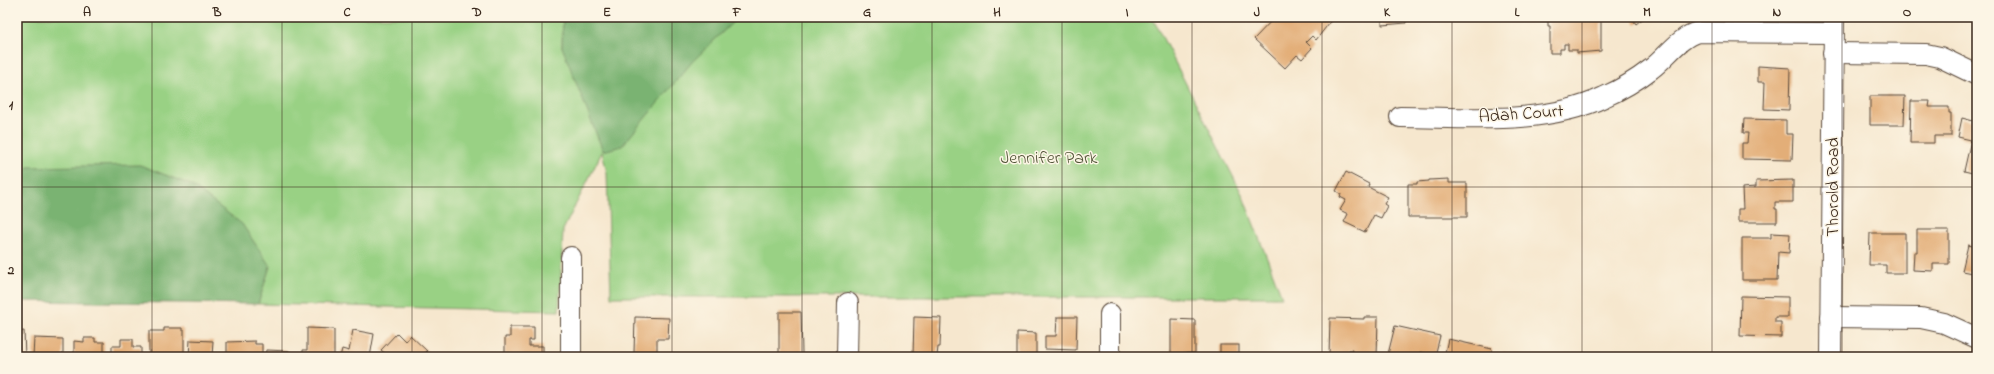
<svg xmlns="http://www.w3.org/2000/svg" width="1994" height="374" viewBox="0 0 1994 374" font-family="'Indie Flower',sans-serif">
	<rect width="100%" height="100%" fill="#fcf5e5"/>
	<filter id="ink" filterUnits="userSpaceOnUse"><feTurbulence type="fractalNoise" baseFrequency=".025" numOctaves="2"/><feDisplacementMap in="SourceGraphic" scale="8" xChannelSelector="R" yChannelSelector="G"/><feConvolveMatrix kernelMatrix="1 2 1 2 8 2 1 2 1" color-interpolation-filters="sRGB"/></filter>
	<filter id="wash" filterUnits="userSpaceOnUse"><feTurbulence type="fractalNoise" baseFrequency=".012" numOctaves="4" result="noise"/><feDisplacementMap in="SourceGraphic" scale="16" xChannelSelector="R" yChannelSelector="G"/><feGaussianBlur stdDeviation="0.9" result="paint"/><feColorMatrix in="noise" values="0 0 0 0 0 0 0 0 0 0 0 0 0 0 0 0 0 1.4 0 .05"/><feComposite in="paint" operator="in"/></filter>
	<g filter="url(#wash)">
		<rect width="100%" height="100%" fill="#f6e7ce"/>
		<polygon fill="#99d184" stroke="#6a7e51" points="17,17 563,17 562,47 692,61 738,17 1152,17 1242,194 1282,297 611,297 607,173 602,152 563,230 559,311 258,304 270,266 29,167 17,172"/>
		<g fill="#7ab372" stroke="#5a6e48">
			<polygon points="563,17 738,17 692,62 622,146 603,151 562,47"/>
			<polygon points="140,165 191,185 242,224 270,266 258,304 17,301 17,172 29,167"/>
		</g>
		<g id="blocks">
			<g fill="#e3ae78">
				<polygon points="1275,17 1332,17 1333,18 1316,40 1312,36 1306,42 1312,48 1302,59 1297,55 1285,68 1254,39"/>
				<polygon points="1382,17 1427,17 1427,22 1406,20 1406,23 1382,25"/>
				<polygon points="1548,17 1601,17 1601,51 1577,53 1577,50 1568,50 1568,44 1564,44 1564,49 1560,49 1560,53 1550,53 1550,26 1548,26"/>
				<polygon points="1631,17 1645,17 1636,24"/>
				<polygon points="1758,66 1790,68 1789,110 1764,109 1765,82 1758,82"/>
				<polygon points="1870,96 1905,96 1904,125 1870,125"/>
				<polygon points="1911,101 1930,101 1929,107 1949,107 1949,113 1951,113 1951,136 1934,136 1934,143 1910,143"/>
				<polygon points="1962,118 1977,122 1977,174 1964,171 1971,140 1958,137"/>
				<polygon points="1744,119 1786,120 1786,134 1793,134 1792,160 1742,159 1742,143 1747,143 1748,133 1743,133"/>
				<polygon points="1346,172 1369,184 1368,187 1388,197 1384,204 1387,206 1381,218 1374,215 1365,232 1344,222 1348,214 1340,210 1346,200 1340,197 1341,194 1336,191"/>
				<polygon points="1449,179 1449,183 1467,183 1467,217 1408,217 1408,184 1417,184 1417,182 1429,181 1429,180"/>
				<polygon points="1793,180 1793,202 1775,202 1775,209 1777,209 1777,222 1738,222 1738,209 1743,209 1742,188 1756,187 1756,181"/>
				<polygon points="1917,230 1949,230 1949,264 1933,264 1933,271 1913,270 1914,252 1917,252"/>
				<polygon points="1771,233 1790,234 1789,253 1778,252 1777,280 1742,280 1742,238 1771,238"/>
				<polygon points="1870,233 1905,233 1905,273 1886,273 1886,265 1869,265"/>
				<polygon points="1968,245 1977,247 1977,274 1962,271"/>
				<polygon points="1741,296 1788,297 1788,317 1775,317 1775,322 1781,322 1781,337 1740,336"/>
				<polygon points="779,312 801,312 802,355 779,355"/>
				<polygon points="635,317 669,318 668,339 657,339 657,354 634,353"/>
				<polygon points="914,317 941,318 940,347 938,347 937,356 913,356"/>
				<polygon points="1057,317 1077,317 1076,350 1045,349 1045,336 1056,336"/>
				<polygon points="1364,317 1378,317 1377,357 1352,357 1352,350 1349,350 1349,357 1329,356 1330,318 1364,319"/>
				<polygon points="1171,319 1195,320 1195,353 1171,354"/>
				<polygon points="1395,326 1440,336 1435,356 1420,352 1419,357 1402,357 1388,354"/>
				<polygon points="510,327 534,327 534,340 529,340 529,346 543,346 543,357 505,357 505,337 510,337"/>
				<polygon points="164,328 182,328 182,330 184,330 184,357 149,357 149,331 164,331"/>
				<polygon points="307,328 334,329 334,357 303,357 303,350 307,350"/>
				<polygon points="353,330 374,334 370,357 340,357 342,349 349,351"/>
				<polygon points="24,331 25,357 17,357 17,332"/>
				<polygon points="1017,332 1036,333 1036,357 1017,357"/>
				<polygon points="397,333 405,341 410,335 427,351 421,357 389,357 381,350"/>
				<polygon points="34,338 63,339 63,357 33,357"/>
				<polygon points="84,338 95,338 95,342 104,342 104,357 74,357 74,341 84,342"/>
				<polygon points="121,339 133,339 133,347 141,347 141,357 112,357 112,346 121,346"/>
				<polygon points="1448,339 1492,349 1491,357 1444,357"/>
				<polygon points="190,340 213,341 212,357 189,357"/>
				<polygon points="255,341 255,344 262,344 262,357 227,357 227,342"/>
				<rect x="1220" y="345" width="19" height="12"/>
				<polygon points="266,350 289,351 289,355 299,355 299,357 265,357"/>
				<polygon points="1503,352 1523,356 1523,357 1502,357"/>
			</g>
		</g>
	</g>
	<g filter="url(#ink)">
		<use href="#blocks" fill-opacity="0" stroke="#574638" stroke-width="1"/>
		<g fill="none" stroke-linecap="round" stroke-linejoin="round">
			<g stroke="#574638" stroke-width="22">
				<g id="street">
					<polyline points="1833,53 1926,54 1940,57 1977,75"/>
					<path d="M1400,117C1465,117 1544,126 1604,97C1620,90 1637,80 1651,69C1666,58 1679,37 1698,32L1833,33"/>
					<polyline points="1110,314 1110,357"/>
					<polyline points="1831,317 1921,318 1944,323 1977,338"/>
					<polyline points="571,357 571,257"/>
					<polyline points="847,357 848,303"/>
					<polyline points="1831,357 1834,17"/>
				</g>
			</g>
			<use href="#street" stroke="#fff" stroke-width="20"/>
		</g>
	</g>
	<path fill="none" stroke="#3b2a1e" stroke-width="1" stroke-opacity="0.55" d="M152,17V357M282,17V357M412,17V357M542,17V357M672,17V357M802,17V357M932,17V357M1062,17V357M1192,17V357M1322,17V357M1452,17V357M1582,17V357M1712,17V357M1842,17V357M17,187H1977"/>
	<g text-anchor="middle" stroke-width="3" stroke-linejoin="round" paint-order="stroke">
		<g font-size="18" fill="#3b2a1e" stroke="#fcf5e5">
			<text transform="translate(1521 113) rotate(-4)" y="6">Adah Court</text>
			<text transform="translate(1832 187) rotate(-90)" y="6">Thorold Road</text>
		</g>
		<g font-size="18" fill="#525438" stroke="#fcf5e5">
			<text x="1049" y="163">Jennifer Park</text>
		</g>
	</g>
	<rect width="1994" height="374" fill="none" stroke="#fcf5e5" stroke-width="44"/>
	<rect x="22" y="22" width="1950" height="330" fill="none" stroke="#3b2a1e" stroke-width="1.5"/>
	<g font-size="13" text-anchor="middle" font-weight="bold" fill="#3b2a1e">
		<text x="87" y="16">A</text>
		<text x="217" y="16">B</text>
		<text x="347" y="16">C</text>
		<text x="477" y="16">D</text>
		<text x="607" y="16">E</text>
		<text x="737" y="16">F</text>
		<text x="867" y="16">G</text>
		<text x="997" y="16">H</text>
		<text x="1127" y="16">I</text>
		<text x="1257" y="16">J</text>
		<text x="1387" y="16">K</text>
		<text x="1517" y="16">L</text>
		<text x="1647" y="16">M</text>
		<text x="1777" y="16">N</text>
		<text x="1907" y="16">O</text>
		<text x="11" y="109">1</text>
		<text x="11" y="274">2</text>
	</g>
</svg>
